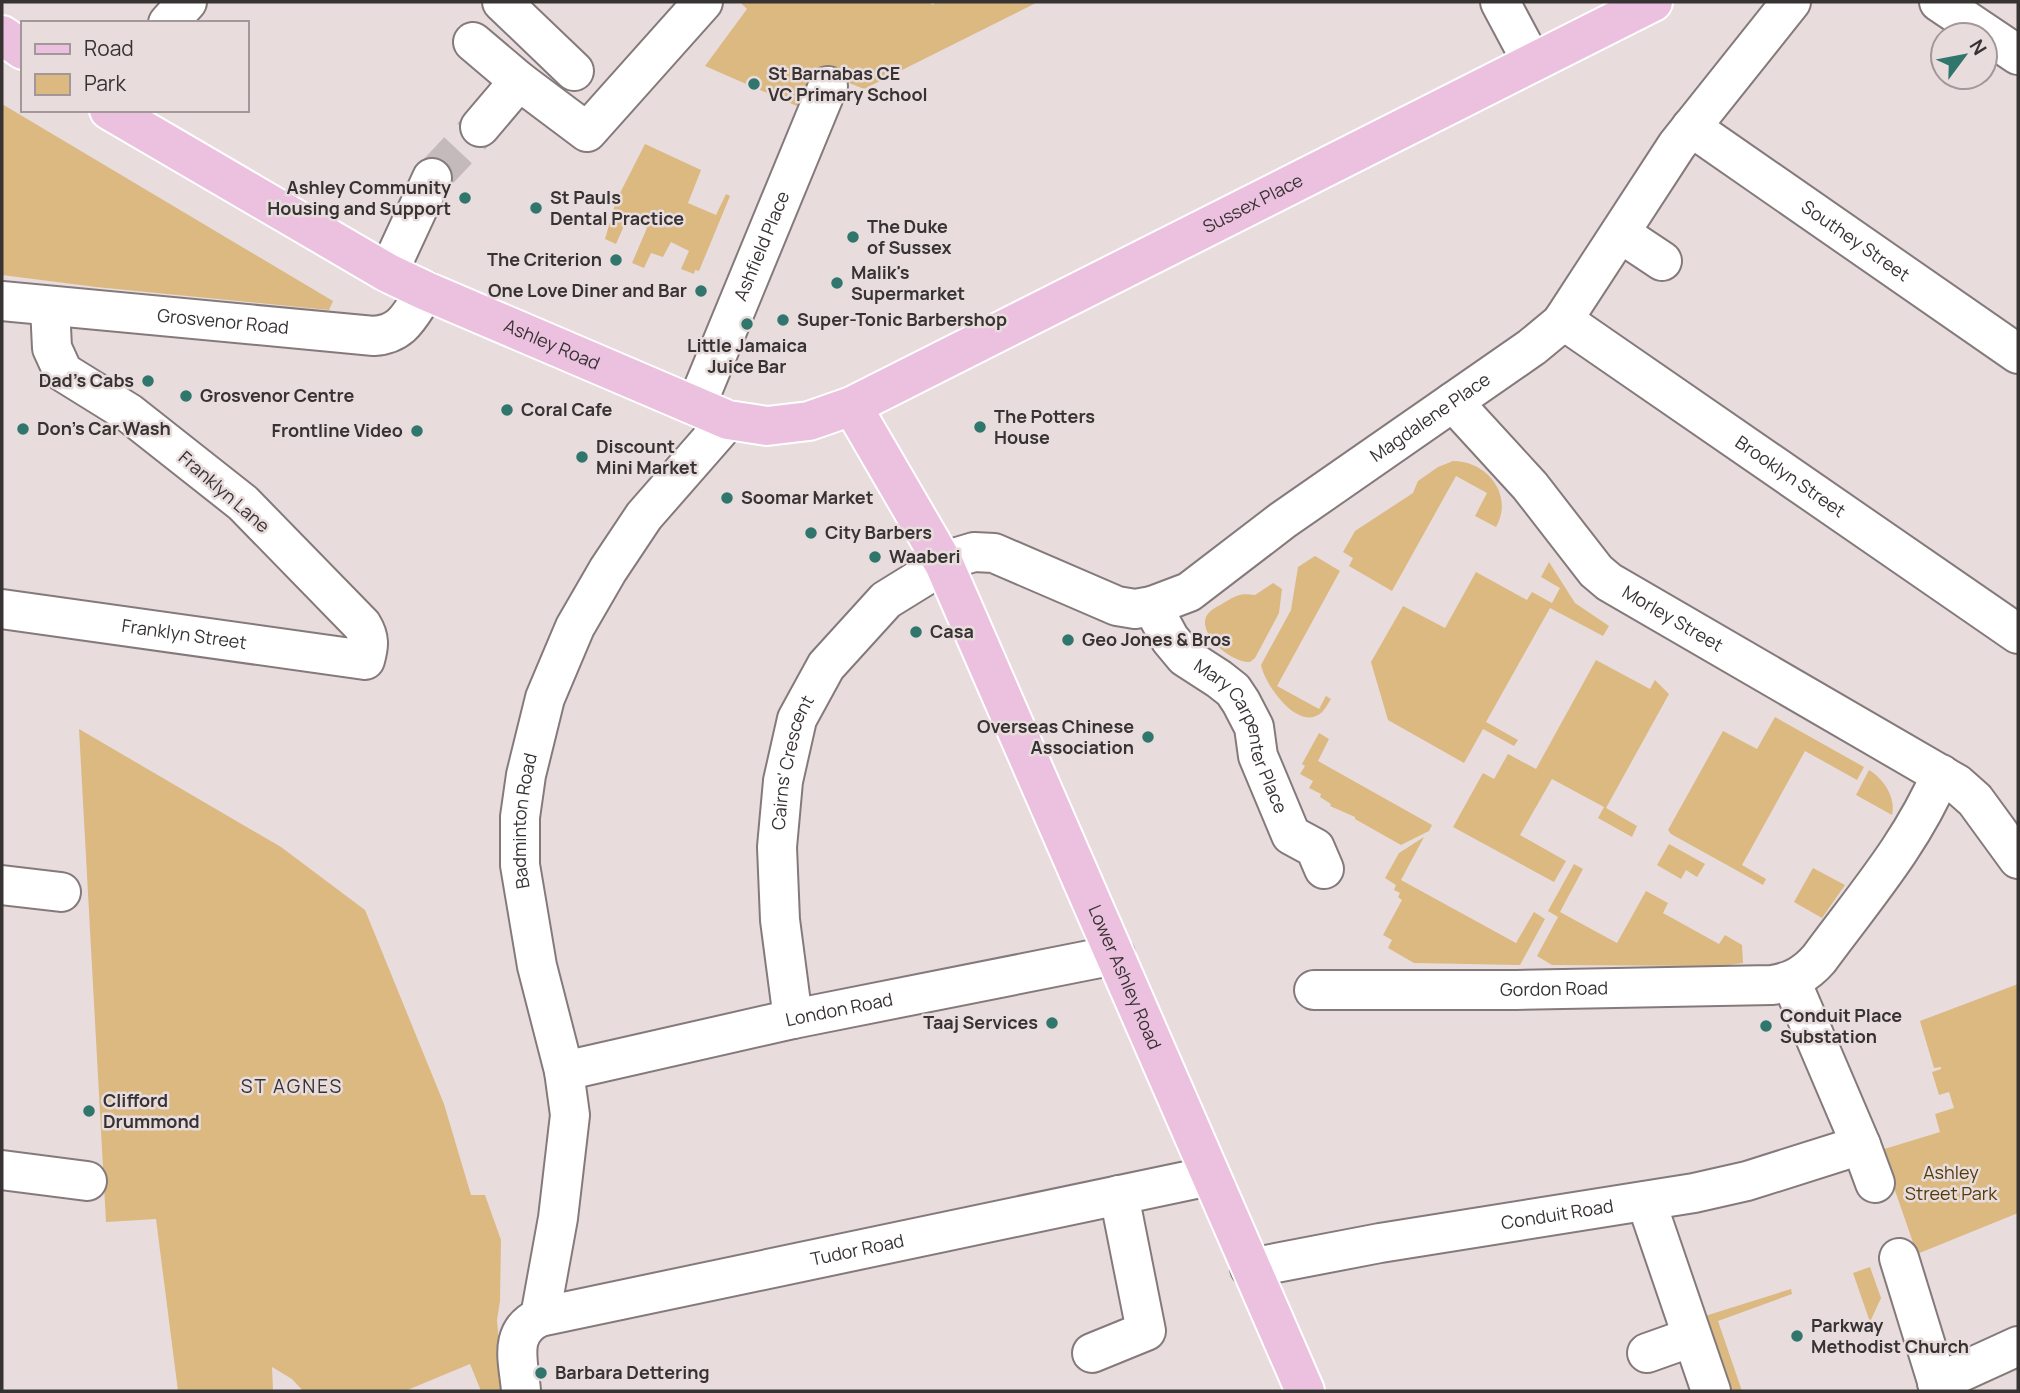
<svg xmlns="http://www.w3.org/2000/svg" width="2020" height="1393" viewBox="0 0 2020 1393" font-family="Manrope,sans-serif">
	<rect width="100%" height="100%" fill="#e8dcdd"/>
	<g fill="#dbb981">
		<polygon points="740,2 928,2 933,5 935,2 1038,2 864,89 822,72 806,110 705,66 747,9"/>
		<polygon points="2,104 333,301 329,310 96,287 2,275"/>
		<polygon points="645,144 701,170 688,203 716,215 726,194 730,196 699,271 695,270 694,274 681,269 689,251 671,242 663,257 651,253 644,268 632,263 647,228 627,219 616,244 605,239 616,201"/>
		<path d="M1453,461C1488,461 1514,496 1496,527L1475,516L1487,493L1456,476L1392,591L1349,566L1353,558L1343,552L1355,531L1413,493L1418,481L1438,467Z"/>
		<path d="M1315,556L1340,571L1277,686L1319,709L1326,696L1331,699C1328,703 1325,710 1321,713C1298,732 1265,685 1261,665L1291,610L1298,567Z"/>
		<polygon points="1549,562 1575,603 1609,626 1603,636 1550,608 1486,722 1518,740 1514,746 1483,729 1464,763 1388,720 1371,662 1403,606 1445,628 1476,572 1527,600 1532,592 1552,603 1560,588 1541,577"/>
		<path d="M1273,583L1282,589L1279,613L1255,658L1250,662C1233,664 1196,634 1207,615C1211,609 1219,606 1225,602C1237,595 1241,593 1255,595Z"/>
		<polygon points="1596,660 1650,689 1655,680 1669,694 1606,808 1637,826 1632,837 1598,818 1604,807 1552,779 1520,835 1566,861 1554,882 1453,827 1483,773 1494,779 1508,754 1536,769"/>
		<polygon points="1775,717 1864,767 1857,780 1805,751 1742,865 1766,879 1763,885 1671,834 1668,830 1723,731 1757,749"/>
		<polygon points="79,729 281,847 365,910 444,1104 471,1195 485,1195 501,1240 500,1301 497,1320 503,1391 481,1391 470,1364 405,1391 303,1391 292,1379 272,1367 273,1389 271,1391 178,1391 156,1219 106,1222"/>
		<polygon points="1319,733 1329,739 1318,761 1432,825 1429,831 1401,845 1355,819 1355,817 1330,806 1331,804 1320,797 1321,794 1309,788 1313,781 1300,774 1305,766 1302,764"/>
		<path d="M1869,770C1884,779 1896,798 1892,815L1856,795Z"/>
		<polygon points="1424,837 1401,880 1516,943 1534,912 1545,919 1520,965 1414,963 1388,948 1392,940 1383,935 1402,900 1398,897 1400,893 1394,890 1396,885 1385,878 1399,853"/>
		<polygon points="1669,844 1705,864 1697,877 1686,870 1681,879 1657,865"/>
		<polygon points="1574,864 1583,869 1560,912 1617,943 1646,891 1668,903 1663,913 1719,944 1725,935 1742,945 1743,963 1721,966 1552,965 1537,956 1558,917 1548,911"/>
		<polygon points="1813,868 1845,885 1822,918 1794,902"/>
		<polygon points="2018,984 2018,1213 1917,1254 1881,1150 1940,1132 1935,1114 1954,1108 1949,1092 1939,1095 1932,1072 1941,1069 1941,1067 1934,1068 1920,1021"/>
		<polygon points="1870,1267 1881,1298 1870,1322 1853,1273"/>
		<polygon points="1791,1289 1792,1294 1718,1321 1742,1391 1732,1391 1705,1316"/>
	</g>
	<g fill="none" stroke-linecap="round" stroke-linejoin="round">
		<polyline stroke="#c5babb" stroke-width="38" stroke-dasharray="38 19" stroke-linecap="butt" points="432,178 480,127"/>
		<g stroke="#857a7b" stroke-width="42">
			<g id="minor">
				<polyline points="502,2 574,71"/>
				<polyline points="1500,2 1532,62"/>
				<polyline points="1939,2 2018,55"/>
				<polyline points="168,23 187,2"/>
				<polyline points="473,42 519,81 587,132 703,2"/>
				<polyline points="480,127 519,81"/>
				<path id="s1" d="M1691,127L2018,354"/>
				<polyline points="1620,233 1662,261"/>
				<polyline points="388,273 432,178"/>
				<path id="s2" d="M2,301L374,336C404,334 410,314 426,291"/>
				<path id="s3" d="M1563,320L2018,634"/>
				<path id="s4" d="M1453,402L1530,486L1596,571L1609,582L1957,784L1975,800L2018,859"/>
				<path id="s5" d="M696,406L828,86"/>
				<path id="s6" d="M1152,606L1170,639L1185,657L1219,679L1233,690L1241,702L1254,727L1258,756L1291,835L1315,848L1324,869"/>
				<path id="s7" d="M2,609L365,660C369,646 370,638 362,625L243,503L129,413L63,372L52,348L50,306"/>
				<polyline points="2,885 61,892"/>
				<polyline points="1791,981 1861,1145 1875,1183"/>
				<path id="s8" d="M1314,990H1516L1772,985C1792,982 1806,974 1819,959C1863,899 1912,843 1941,774"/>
				<path id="s9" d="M793,1019L780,920L777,847L783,781L797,719L826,666L886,600L954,558L974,552L994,553L1117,606L1135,609L1152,606L1189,592L1283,520L1532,347L1561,323L1677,145L1791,2"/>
				<path id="s10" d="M564,1071L793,1019L1115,955"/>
				<polyline points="2,1170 87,1181"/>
				<polyline points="1646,1201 1711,1391"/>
				<polyline points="1899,1258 1940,1391"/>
				<path id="s11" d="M1250,1268L1380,1243L1694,1193L1747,1181L1861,1145"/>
				<path id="s12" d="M540,1317L558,1218L570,1115L564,1071L537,966L520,865V817L526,775L545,698L575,627L608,570L644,516L728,420"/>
				<polyline points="1092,1353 1146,1331 1119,1195"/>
				<polyline points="1647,1353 1692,1337"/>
				<polyline points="1937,1383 2018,1346"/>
				<path id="s13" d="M521,1391C519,1362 507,1332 540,1317L1210,1176"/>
			</g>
		</g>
		<g stroke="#fff" stroke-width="42">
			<g id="major">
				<polyline points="2,35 23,50"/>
				<path id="s14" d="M109,110L388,273L426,291L728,420L767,426L809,421L852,406L1653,2"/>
				<path id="s15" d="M852,406L944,564L1305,1391"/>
			</g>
		</g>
		<use href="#minor" stroke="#fff" stroke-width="38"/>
		<use href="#major" stroke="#ebc1df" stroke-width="38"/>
	</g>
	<g fill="#30766c" stroke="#e8dcdd" stroke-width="2.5">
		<circle cx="754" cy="84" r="7"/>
		<circle cx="465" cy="198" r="7"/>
		<circle cx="536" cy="208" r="7"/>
		<circle cx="853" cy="237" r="7"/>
		<circle cx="616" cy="260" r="7"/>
		<circle cx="837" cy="283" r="7"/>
		<circle cx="701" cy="291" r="7"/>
		<circle cx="783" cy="320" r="7"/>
		<circle cx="747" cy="324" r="7"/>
		<circle cx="148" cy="381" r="7"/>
		<circle cx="186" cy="396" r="7"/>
		<circle cx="507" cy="410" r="7"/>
		<circle cx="980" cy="427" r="7"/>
		<circle cx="23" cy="429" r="7"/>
		<circle cx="417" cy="431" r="7"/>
		<circle cx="582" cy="457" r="7"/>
		<circle cx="727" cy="498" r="7"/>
		<circle cx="811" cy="533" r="7"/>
		<circle cx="875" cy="557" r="7"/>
		<circle cx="916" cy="632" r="7"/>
		<circle cx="1068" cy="640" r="7"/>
		<circle cx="1148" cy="737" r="7"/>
		<circle cx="1052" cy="1023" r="7"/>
		<circle cx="1766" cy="1026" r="7"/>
		<circle cx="89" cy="1111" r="7"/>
		<circle cx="1797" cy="1336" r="7"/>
		<circle cx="541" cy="1373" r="7"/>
	</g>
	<g text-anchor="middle" stroke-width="5" stroke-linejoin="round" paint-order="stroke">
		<g font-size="18" font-weight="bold" fill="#383333" stroke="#e8dcdd" text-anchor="start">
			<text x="768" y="80">St Barnabas CE<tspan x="768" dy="21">VC Primary School</tspan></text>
			<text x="451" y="194" text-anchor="end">Ashley Community<tspan x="451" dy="21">Housing and Support</tspan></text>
			<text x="550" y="204">St Pauls<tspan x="550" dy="21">Dental Practice</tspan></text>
			<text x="867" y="233">The Duke<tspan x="867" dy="21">of Sussex</tspan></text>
			<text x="602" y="266" text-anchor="end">The Criterion</text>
			<text x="851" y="279">Malik's<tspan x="851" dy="21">Supermarket</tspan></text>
			<text x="687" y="297" text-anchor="end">One Love Diner and Bar</text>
			<text x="797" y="326">Super-Tonic Barbershop</text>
			<text x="747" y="352" text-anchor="middle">Little Jamaica<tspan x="747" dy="21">Juice Bar</tspan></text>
			<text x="134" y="387" text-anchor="end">Dad's Cabs</text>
			<text x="200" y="402">Grosvenor Centre</text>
			<text x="521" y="416">Coral Cafe</text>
			<text x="994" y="423">The Potters<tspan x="994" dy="21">House</tspan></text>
			<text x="37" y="435">Don's Car Wash</text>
			<text x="403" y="437" text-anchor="end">Frontline Video</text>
			<text x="596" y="453">Discount<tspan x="596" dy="21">Mini Market</tspan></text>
			<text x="741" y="504">Soomar Market</text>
			<text x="825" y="539">City Barbers</text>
			<text x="889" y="563">Waaberi</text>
			<text x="930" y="638">Casa</text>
			<text x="1082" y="646">Geo Jones &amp; Bros</text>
			<text x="1134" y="733" text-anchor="end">Overseas Chinese<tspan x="1134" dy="21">Association</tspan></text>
			<text x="1780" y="1022">Conduit Place<tspan x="1780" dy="21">Substation</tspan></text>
			<text x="1038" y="1029" text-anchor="end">Taaj Services</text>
			<text x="103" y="1107">Clifford<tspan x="103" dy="21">Drummond</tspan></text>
			<text x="1811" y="1332">Parkway<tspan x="1811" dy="21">Methodist Church</tspan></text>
			<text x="555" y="1379">Barbara Dettering</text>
		</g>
		<g font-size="18" fill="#383333" stroke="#e8dcdd">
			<text dy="6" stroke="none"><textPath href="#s14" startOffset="1270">Sussex Place</textPath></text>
			<text dy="6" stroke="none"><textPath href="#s1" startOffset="200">Southey Street</textPath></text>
			<text dy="6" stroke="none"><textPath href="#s5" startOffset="173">Ashfield Place</textPath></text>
			<text dy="6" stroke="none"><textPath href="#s2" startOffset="222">Grosvenor Road</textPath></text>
			<text dy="6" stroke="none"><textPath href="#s14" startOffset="502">Ashley Road</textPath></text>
			<text dy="6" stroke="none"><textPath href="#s9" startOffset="1080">Magdalene Place</textPath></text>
			<text dy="6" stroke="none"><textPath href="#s3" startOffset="276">Brooklyn Street</textPath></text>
			<text transform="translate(224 492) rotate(41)" y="6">Franklyn Lane</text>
			<text dy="6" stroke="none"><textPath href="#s4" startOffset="312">Morley Street</textPath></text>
			<text dy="6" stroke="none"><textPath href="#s7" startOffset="184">Franklyn Street</textPath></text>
			<text dy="6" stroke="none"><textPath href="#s6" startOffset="163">Mary Carpenter Place</textPath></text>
			<text dy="6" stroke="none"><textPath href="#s9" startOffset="259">Cairns' Crescent</textPath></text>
			<text dy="6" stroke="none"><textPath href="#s12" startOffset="504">Badminton Road</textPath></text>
			<text dy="6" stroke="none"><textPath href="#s15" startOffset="634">Lower Ashley Road</textPath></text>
			<text dy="6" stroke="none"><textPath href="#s8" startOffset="240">Gordon Road</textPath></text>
			<text dy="6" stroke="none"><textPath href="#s10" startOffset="282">London Road</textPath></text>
			<text dy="6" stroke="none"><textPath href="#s11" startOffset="312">Conduit Road</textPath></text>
			<text dy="6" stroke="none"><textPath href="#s13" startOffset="408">Tudor Road</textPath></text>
		</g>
		<g font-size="18" fill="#523a09" stroke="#e8dcdd">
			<text x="1951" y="1179">Ashley<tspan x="1951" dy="21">Street Park</tspan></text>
		</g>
		<g font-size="19" letter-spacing="2" fill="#383333" stroke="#e8dcdd">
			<text x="292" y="1093">ST AGNES</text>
		</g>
	</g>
	<rect width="2020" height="1393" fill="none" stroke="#383333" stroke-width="7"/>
	<rect x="21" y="21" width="228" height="91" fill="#e8dcdd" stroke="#a29899" stroke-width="2"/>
	<rect x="35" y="44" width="35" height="10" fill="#ebc1df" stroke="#a29899" stroke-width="2"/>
	<text x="84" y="56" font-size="21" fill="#383333">Road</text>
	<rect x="35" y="74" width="35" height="21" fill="#dbb981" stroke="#a29899" stroke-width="2"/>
	<text x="84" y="91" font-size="21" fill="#383333">Park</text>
	<g transform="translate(1964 56) rotate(58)"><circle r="33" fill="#e8dcdd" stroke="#a29899" stroke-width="2"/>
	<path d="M0-5L12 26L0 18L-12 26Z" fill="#30766c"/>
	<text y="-10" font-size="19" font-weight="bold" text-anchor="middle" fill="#383333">N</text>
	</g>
</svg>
